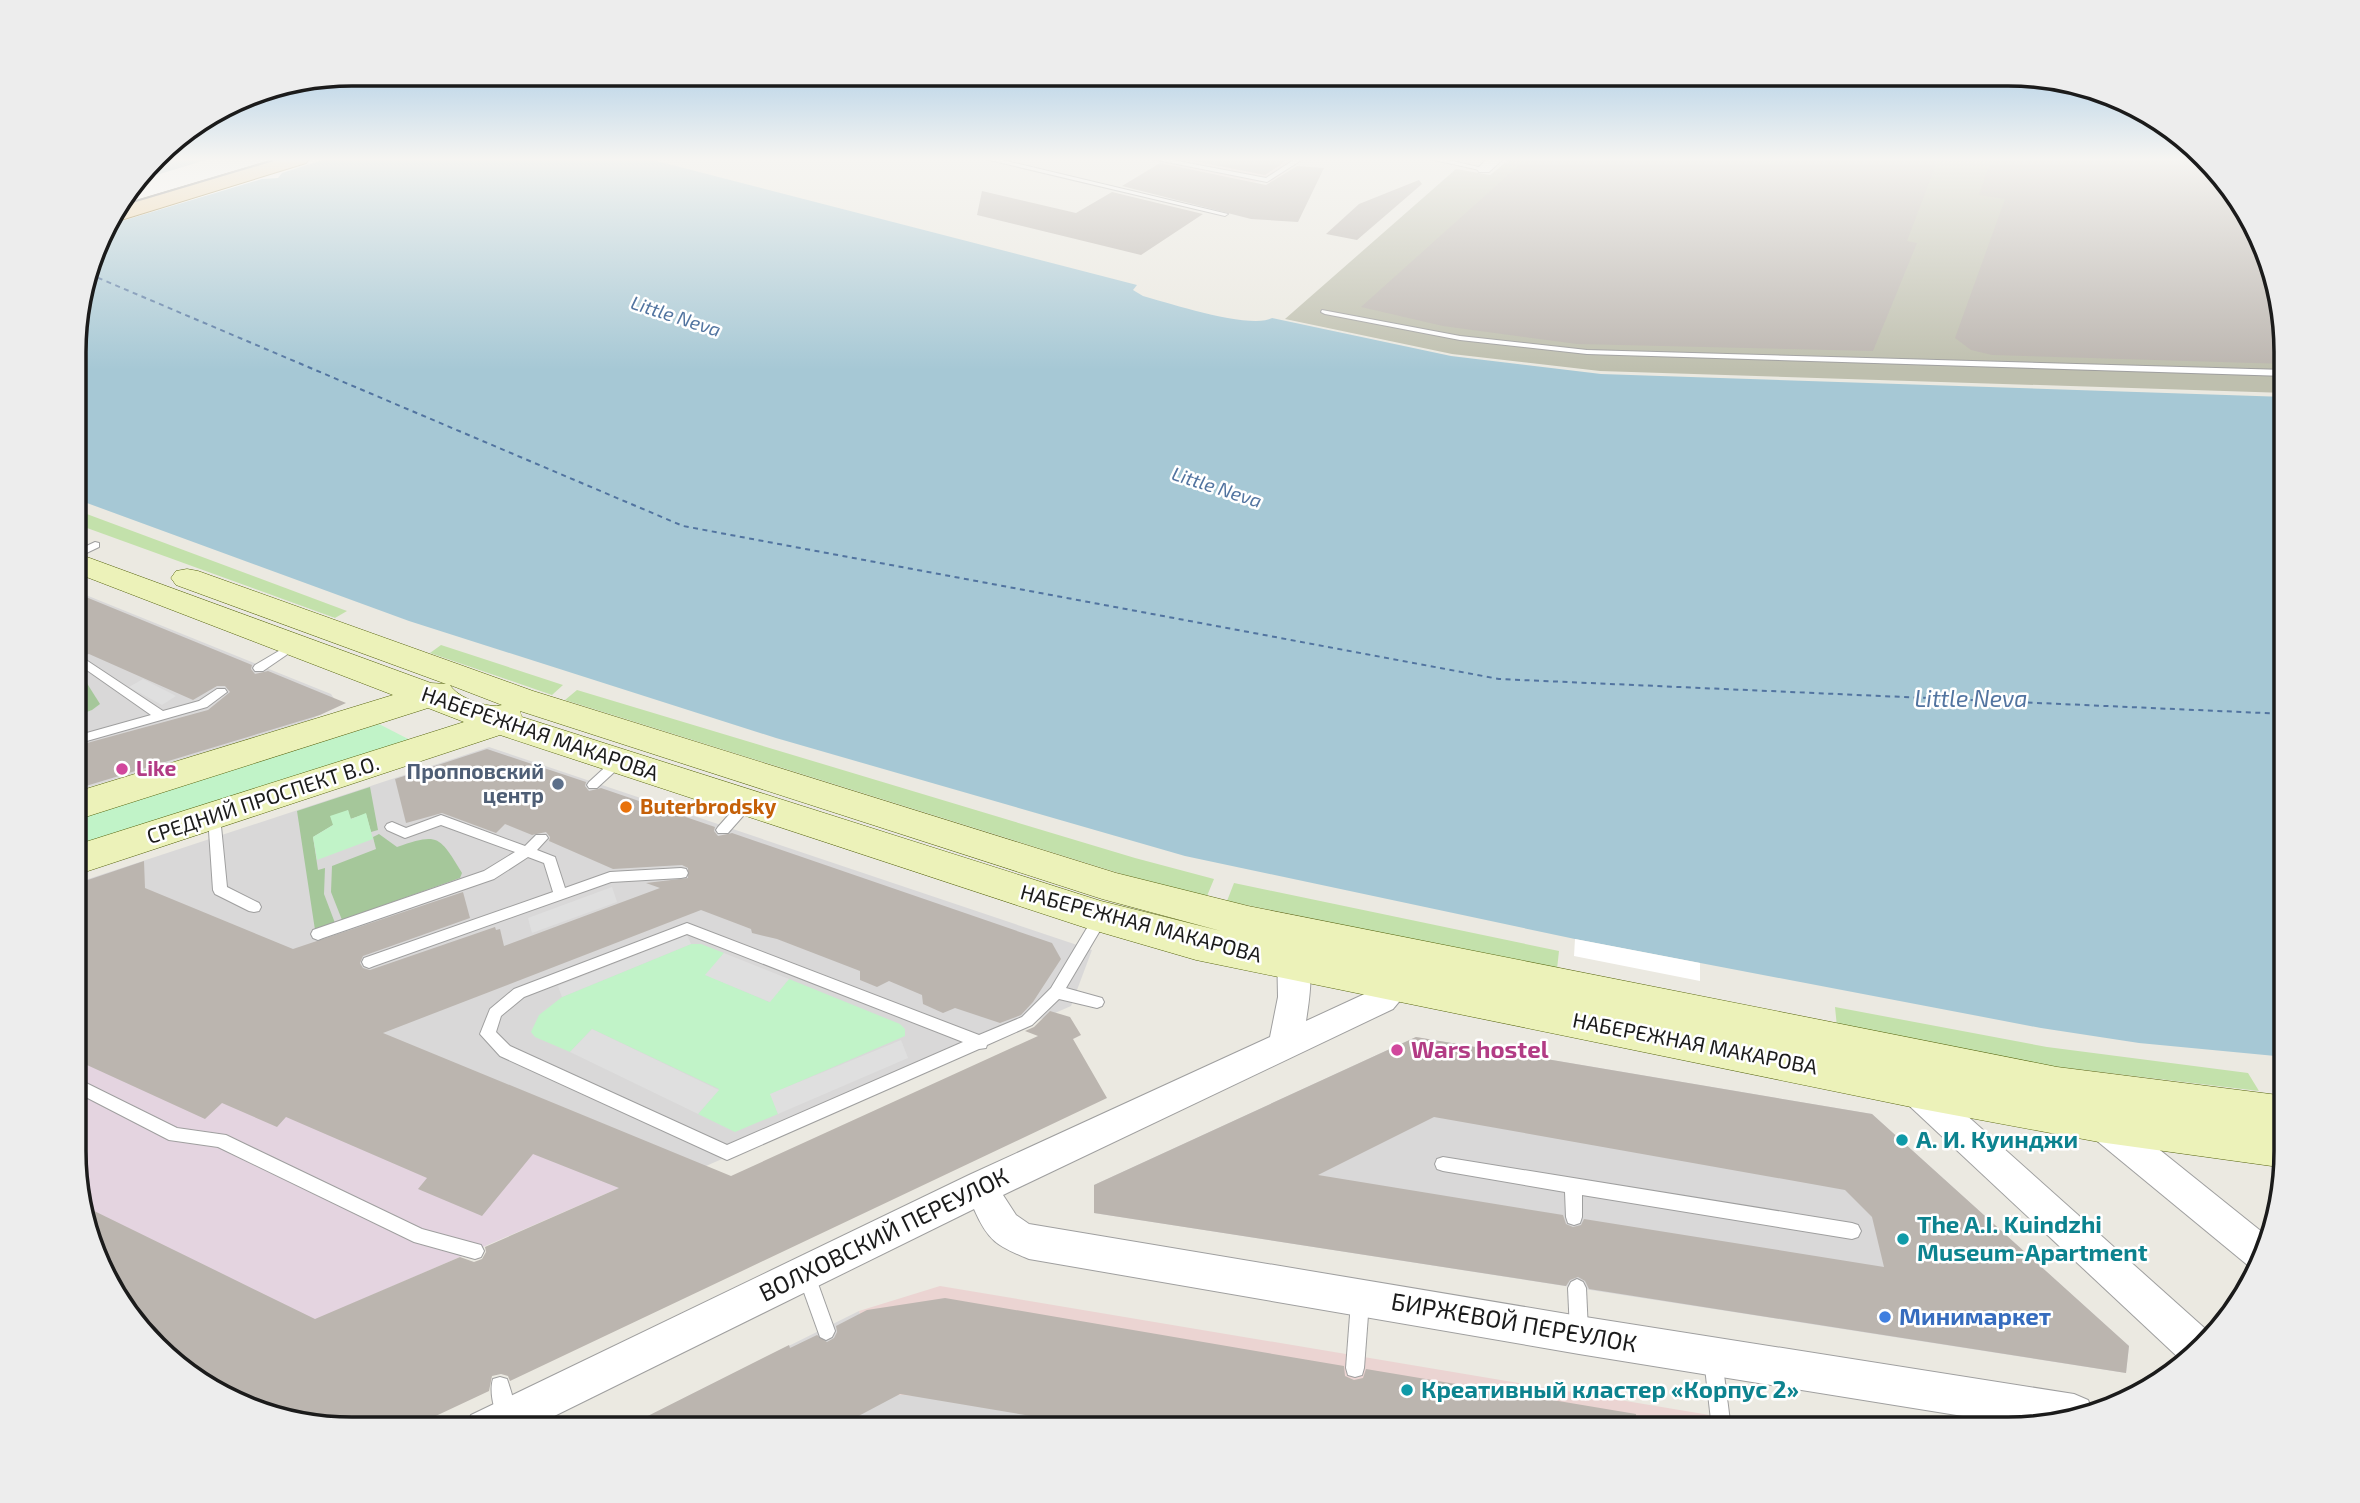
<svg xmlns="http://www.w3.org/2000/svg" width="2360" height="1503" viewBox="0 0 2360 1503" font-family="'Exo 2',sans-serif">
	<rect width="100%" height="100%" fill="#ebe9e1"/>
	<g fill="#d9d8d8">
		<polygon points="76,591 331,694 335,700 334,706 310,720 76,791"/>
		<polygon points="489,747 1092,950 1071,1006 706,1166 655,1204 338,1073 76,958 76,883"/>
		<polygon points="1416,1037 1872,1114 2129,1346 2126,1373 1094,1213 1094,1185"/>
		<polygon points="859,1311 888,1394 921,1396 1108,1429 622,1429"/>
	</g>
	<g fill="#ebd4d2">
		<polygon points="1141,159 1305,159 1271,182 1254,182"/>
		<polygon points="940,1286 1793,1429 1110,1429 921,1396 888,1394 859,1311"/>
	</g>
	<polygon fill="#e4d4e0" points="76,958 338,1073 619,1188 190,1374 111,1291 76,1187"/>
	<polygon fill="#bebfae" points="1510,159 2199,159 2249,213 2286,334 2286,393 1600,371 1452,354 1285,319 1456,169 1490,175"/>
	<g fill="#c3e1ab">
		<polygon points="76,510 347,611 335,618 76,524"/>
		<polygon points="441,645 563,685 552,695 430,653"/>
		<polygon points="577,690 1135,858 1214,879 1207,896 1125,875 565,700"/>
		<polygon points="1234,883 1559,951 1557,969 1227,901"/>
		<polygon points="1835,1007 2047,1047 2248,1073 2259,1091 2050,1066 1837,1027"/>
	</g>
	<g fill="#a5c79a">
		<polygon points="76,675 83,677 100,704 92,710 76,716"/>
		<polygon points="370,787 378,830 371,832 366,814 350,819 348,810 333,825 313,837 318,870 325,868 324,894 335,923 315,930 297,811"/>
		<path d="M379,834L397,847C438,833 439,835 462,873L460,878L342,920L331,892L332,866L376,849L373,837Z"/>
	</g>
	<g fill="#c1f3c8">
		<polygon points="379,724 414,742 76,850 76,819"/>
		<polygon points="348,810 351,819 366,813 373,839 317,860 313,837 333,825 330,816"/>
		<polygon points="691,944 701,944 724,953 706,975 769,1002 789,979 900,1024 905,1029 905,1036 771,1094 778,1114 735,1132 698,1114 719,1089 592,1029 570,1052 535,1037 531,1032 539,1015 562,997"/>
	</g>
	<g fill="#dfdfdf">
		<polygon points="143,679 176,696 162,705 129,687"/>
		<polygon points="612,887 617,902 532,933 528,918"/>
		<polygon points="687,935 691,944 562,997 558,986"/>
		<polygon points="724,953 789,979 770,1002 705,975"/>
		<polygon points="592,1029 719,1090 698,1114 570,1052"/>
		<polygon points="901,1040 908,1058 778,1114 770,1094"/>
	</g>
	<path fill="#a6c8d5" d="M155,159H649L1137,285L1133,290L1143,296C1168,303 1252,330 1272,318L1451,356L1601,374L2286,397V1057L2139,1043L2041,1028L1575,939L1185,856L776,738L409,621L76,499V316L102,228Z"/>
	<g fill="#fff">
		<polygon points="209,159 326,159 282,173 278,178 262,179 112,224 111,228 102,231 140,180"/>
		<polygon points="1575,939 1700,963 1700,981 1574,956"/>
	</g>
	<g fill="none" stroke-linecap="round" stroke-linejoin="round">
		<polyline stroke="#5274a0" stroke-width="2" stroke-dasharray="5 4.5" stroke-linecap="butt" points="89,274 683,526 1499,679 2286,714"/>
	</g>
	<g fill="#bbb5af" fill-rule="evenodd">
		<polygon points="1183,159 1289,159 1265,175"/>
		<polygon points="1526,159 1741,159 1777,165 1777,159 1938,159 1907,241 1917,243 1873,351 1577,344 1443,326 1361,307"/>
		<polygon points="1991,159 2199,159 2249,213 2286,334 2286,364 1992,355 1971,350 1955,338 2005,199 1979,195"/>
		<polygon points="1160,163 1266,185 1297,166 1324,168 1298,222 1251,219 1122,186"/>
		<polygon points="1419,180 1422,184 1357,240 1326,234 1359,204"/>
		<polygon points="982,191 1076,213 1112,192 1203,214 1141,255 977,215"/>
		<polygon points="76,593 252,665 251,669 255,674 268,671 346,703 320,715 76,789 76,746 208,710 230,692 225,686 217,686 193,700 89,654 76,657"/>
		<polygon points="487,749 586,782 585,786 589,791 601,788 715,827 714,831 718,836 732,833 1052,943 1061,959 1033,1002 1021,1015 1000,1023 955,1008 943,1013 923,1004 922,995 889,981 877,987 860,980 860,971 777,939 752,933 751,929 701,910 383,1033 731,1176 1038,1036 1025,1031 1034,1027 1050,1011 1070,1017 1081,1035 1073,1039 1107,1098 510,1381 508,1376 501,1374 492,1376 489,1391 408,1429 352,1429 263,1415 198,1383 111,1291 82,1205 315,1319 460,1257 474,1262 482,1259 486,1252 485,1247 619,1188 533,1154 482,1216 418,1189 427,1178 286,1117 277,1127 222,1103 205,1119 76,1060 76,884 144,861 145,888 293,949 463,892 470,918 363,956 360,963 363,968 370,970 495,927 496,930 500,929 504,946 660,888 646,883 688,878 688,868 682,865 613,869 549,841 550,837 546,832 532,835 505,824 496,833 442,813 406,823 395,779"/>
		<path d="M1416,1037L1872,1114L2129,1346L2126,1373L1589,1289L1585,1281L1578,1277L1570,1280L1566,1286L1094,1213V1185ZM1434,1117L1845,1190L1872,1217L1884,1267L1584,1219L1581,1225L1573,1227L1566,1224L1563,1215L1318,1175Z"/>
		<polygon points="945,1298 1344,1366 1345,1376 1354,1380 1363,1378 1366,1369 1636,1414 1635,1429 1108,1429 900,1394 834,1429 622,1429 789,1345 790,1348 817,1335 827,1342 834,1338 837,1332 836,1326 867,1310"/>
	</g>
	<g fill="none" stroke-linecap="round" stroke-linejoin="round">
		<g stroke="#9f9f9f" stroke-width="2">
			<g id="lane">
				<polygon points="985,159 998,159 1228,214 1225,216"/>
				<polygon points="1152,159 1167,159 1266,178 1295,159 1303,159 1267,182"/>
				<polygon points="1430,159 1444,159 1487,169 1484,171"/>
				<polygon points="1322,310 1460,336 1587,350 2286,370 2286,376 1587,354 1460,340 1325,314 1321,312"/>
				<polygon points="95,542 99,543 99,547 76,558 76,551"/>
				<polygon points="294,642 298,643 300,645 298,647 263,671 255,671 253,668 255,665"/>
				<polygon points="83,658 163,711 199,701 217,689 225,689 227,692 207,707 76,744 76,736 151,715 81,666 76,668 76,660"/>
				<polygon points="618,758 624,762 622,765 597,788 589,788 587,785 589,782 614,759"/>
				<polygon points="746,799 751,801 752,804 751,807 728,833 718,833 716,830 718,827 741,801"/>
				<polygon points="214,811 219,813 220,816 227,887 259,903 261,907 259,911 254,912 249,911 215,894 213,890 208,816 209,813"/>
				<polygon points="441,815 525,846 536,835 546,835 548,838 537,850 555,857 565,888 610,872 681,868 686,869 688,873 686,877 681,878 611,882 374,966 369,968 364,966 362,962 364,958 553,892 544,863 528,857 494,879 323,938 318,940 313,938 311,934 313,930 484,871 515,852 441,825 405,838 387,830 385,827 387,824 392,822 406,828"/>
				<path d="M1101,912L1106,913L1108,917L1066,988L1102,998L1104,1002L1102,1006L1097,1008L1059,999L1032,1025L987,1045L986,1048L979,1049L727,1160L500,1056L480,1034L490,1009L514,989L687,923L979,1035L1022,1017L1051,988L1096,913ZM687,934L963,1042L727,1145L510,1046L496,1032L501,1016L524,997Z"/>
				<polygon points="76,1078 177,1128 226,1135 422,1229 481,1245 484,1251 481,1257 475,1259 414,1242 218,1147 169,1140 76,1092"/>
				<polygon points="1443,1157 1852,1223 1858,1225 1861,1231 1858,1237 1852,1239 1582,1195 1582,1217 1580,1223 1574,1225 1568,1223 1566,1217 1565,1192 1443,1171 1437,1169 1435,1164 1437,1159"/>
				<polygon points="806,1265 812,1267 835,1331 832,1337 826,1340 820,1337 797,1273 800,1267"/>
				<polygon points="1577,1279 1583,1282 1586,1288 1588,1331 1585,1337 1579,1340 1573,1337 1570,1331 1568,1288 1571,1282"/>
				<polygon points="1360,1293 1366,1296 1369,1302 1364,1368 1362,1375 1355,1377 1348,1375 1346,1368 1351,1302 1354,1296"/>
				<polygon points="1713,1350 1719,1353 1722,1359 1731,1429 1712,1429 1704,1359 1707,1353"/>
				<path d="M500,1377L507,1379C511,1391 518,1410 513,1422L506,1424L499,1422C494,1410 489,1391 493,1379Z"/>
			</g>
		</g>
		<g stroke="#9f9f9f" stroke-width="2">
			<g id="street">
				<polygon points="1487,159 1503,159 1489,172 1479,172 1477,169"/>
				<path d="M1292,935L1303,938C1315,961 1310,996 1306,1021L1371,991L1386,976L1397,972L1408,976L1413,985L1393,1009L1003,1195L1016,1215L1029,1224L1579,1316L2074,1394L2088,1400L2092,1409L2031,1427L1579,1354L1029,1259C997,1246 988,1241 974,1209L528,1429H465L471,1415L969,1175L1270,1037L1278,997L1277,947L1281,938Z"/>
				<polygon points="1914,1074 1926,1079 2210,1333 2181,1360 1902,1099 1897,1089 1902,1079"/>
				<polygon points="2103,1110 2115,1114 2272,1240 2256,1272 2091,1136 2086,1125 2091,1114"/>
			</g>
		</g>
		<g stroke="#57650f" stroke-width="1">
			<path id="secondary" d="M76,553L431,683L446,684L176,585L171,578L176,571L187,569L198,571L533,691L1116,873L1248,906L2057,1067L2286,1096V1168L2099,1142L1911,1107L1196,960L1086,928L500,735L76,875V845L464,722L428,708L76,820V792L393,695L76,573ZM450,685L502,705C489,709 457,698 450,685ZM520,711L1102,899L1221,931L1101,901L522,717Z"/>
		</g>
		<g stroke="#83630f" stroke-width="2">
			<polygon id="primary" points="277,159 309,159 306,163 121,220 109,220 120,206"/>
		</g>
		<use href="#lane" fill="#fff" fill-rule="evenodd"/>
		<use href="#street" fill="#fff" fill-rule="evenodd"/>
		<use href="#secondary" fill="#ecf2b9" fill-rule="evenodd"/>
		<use href="#primary" fill="#f1d3a0" fill-rule="evenodd"/>
		<polyline stroke="#696969" stroke-width="2" points="119,206 277,159"/>
	</g>
	<linearGradient id="sky" x2="0" y2="1"><stop stop-color="#8dbce0"/><stop offset="0.43" stop-color="#f6f5f2"/><stop offset="1" stop-color="#f6f5f2" stop-opacity="0"/></linearGradient>
	<rect width="2360" height="370" fill="url(#sky)"/>
	<g fill="#d1479c" stroke="#fff" stroke-width="2.5">
		<circle cx="122" cy="769" r="7"/>
		<circle cx="1397" cy="1050" r="7"/>
	</g>
	<circle fill="#5c6f8a" stroke="#fff" stroke-width="2.5" cx="558" cy="784" r="7"/>
	<circle fill="#e8710a" stroke="#fff" stroke-width="2.5" cx="626" cy="807" r="7"/>
	<g fill="#0f9aa8" stroke="#fff" stroke-width="2.5">
		<circle cx="1902" cy="1140" r="7"/>
		<circle cx="1903" cy="1239" r="7"/>
		<circle cx="1407" cy="1390" r="7"/>
	</g>
	<circle fill="#3f7fe0" stroke="#fff" stroke-width="2.5" cx="1885" cy="1317" r="7"/>
	<g text-anchor="middle" stroke-width="5" stroke-linejoin="round" paint-order="stroke">
		<g font-size="19" font-style="italic" fill="#5274a0" stroke="#fff">
			<text transform="translate(676 316) rotate(18)" y="7">Little Neva</text>
			<text transform="translate(1217 487) rotate(18)" y="7">Little Neva</text>
		</g>
		<g font-size="21" fill="#1b1b1b" stroke="#fff">
			<text transform="translate(540 734) rotate(19)" y="7">НАБЕРЕЖНАЯ МАКАРОВА</text>
			<text transform="translate(263 800) rotate(-18)" y="7">СРЕДНИЙ ПРОСПЕКТ В.О.</text>
			<text transform="translate(1141 924) rotate(15)" y="7">НАБЕРЕЖНАЯ МАКАРОВА</text>
			<text transform="translate(1695 1044) rotate(11)" y="7">НАБЕРЕЖНАЯ МАКАРОВА</text>
		</g>
		<g font-size="21" font-weight="bold" fill="#b23c85" stroke="#fff" text-anchor="start">
			<text x="136" y="776">Like</text>
		</g>
		<g font-size="21" font-weight="bold" fill="#4e5e75" stroke="#fff" text-anchor="end">
			<text x="544" y="779">Пропповский<tspan x="544" dy="24">центр</tspan></text>
		</g>
		<g font-size="21" font-weight="bold" fill="#c56008" stroke="#fff" text-anchor="start">
			<text x="640" y="814">Buterbrodsky</text>
		</g>
		<g font-size="23" font-style="italic" fill="#5274a0" stroke="#fff">
			<text x="1971" y="707">Little Neva</text>
		</g>
		<g font-size="24" font-weight="bold" fill="#b23c85" stroke="#fff" text-anchor="start">
			<text x="1411" y="1058">Wars hostel</text>
		</g>
		<g font-size="24" font-weight="bold" fill="#0d838f" stroke="#fff" text-anchor="start">
			<text x="1916" y="1148">А. И. Куинджи</text>
			<text x="1917" y="1233">The A.I. Kuindzhi<tspan x="1917" dy="28">Museum-Apartment</tspan></text>
			<text x="1421" y="1398">Креативный кластер «Корпус 2»</text>
		</g>
		<g font-size="24" fill="#1b1b1b" stroke="#fff">
			<text transform="translate(884 1235) rotate(-26)" y="8">ВОЛХОВСКИЙ ПЕРЕУЛОК</text>
			<text transform="translate(1514 1323) rotate(10)" y="8">БИРЖЕВОЙ ПЕРЕУЛОК</text>
		</g>
		<g font-size="24" font-weight="bold" fill="#366cbe" stroke="#fff" text-anchor="start">
			<text x="1899" y="1325">Минимаркет</text>
		</g>
	</g>
	<path d="M0 0H2360V1503H0ZM352 86H2008A266 266 0 0 1 2274 352V1151A266 266 0 0 1 2008 1417H352A266 266 0 0 1 86 1151V352A266 266 0 0 1 352 86Z" fill="#ededed" fill-rule="evenodd"/>
	<path fill="none" stroke="#1b1b1b" stroke-width="3.5" d="M352 86H2008A266 266 0 0 1 2274 352V1151A266 266 0 0 1 2008 1417H352A266 266 0 0 1 86 1151V352A266 266 0 0 1 352 86Z"/>
</svg>
